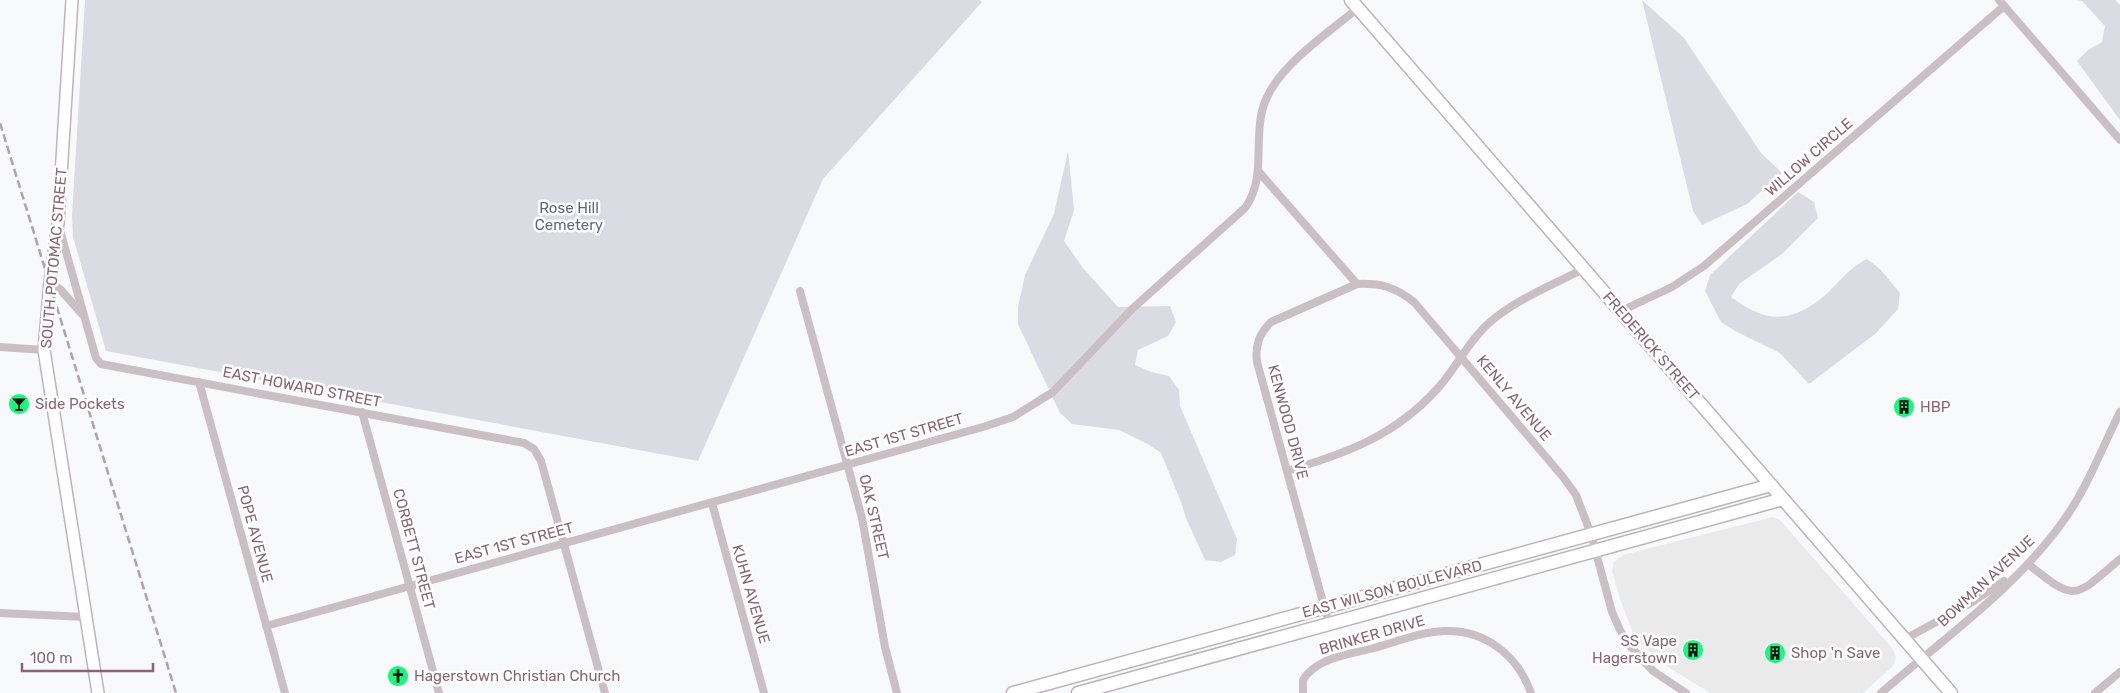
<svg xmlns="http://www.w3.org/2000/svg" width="2120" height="693" viewBox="0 0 2120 693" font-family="Rubik,sans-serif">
	<rect width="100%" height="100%" fill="#f7f9fa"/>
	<polygon fill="#eaeaeb" points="1773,517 1780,520 1892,648 1896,657 1893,666 1863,693 1710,693 1665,665 1642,645 1633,633 1620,599 1612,571 1614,562 1623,555"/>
	<g fill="#dbdbe4">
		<polygon points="85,0 980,0 982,2 823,179 698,461 106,351 73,237 72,216"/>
		<polygon points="1642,0 1684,38 1761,153 1782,173 1747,204 1702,225 1693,211"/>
		<polygon points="2077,0 2115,0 2120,5 2120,120 2077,61 2088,50 2102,42 2105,26 2082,1"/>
		<polygon points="1068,151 1074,210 1064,241 1083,268 1118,307 1170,306 1176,322 1168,336 1138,350 1135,365 1151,372 1169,376 1179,390 1180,406 1237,539 1235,555 1221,562 1205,560 1186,518 1181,502 1161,453 1148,444 1119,430 1072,424 1060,413 1018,324 1018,307 1025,275 1054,214"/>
		<path d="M1798,192L1814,202L1818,218L1782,254L1739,284L1731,297C1762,320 1785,325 1818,301C1836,288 1846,269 1867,259L1880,269L1900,293L1898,309L1875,334L1809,384L1780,353L1735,331L1721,322L1705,291L1710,275Z"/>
	</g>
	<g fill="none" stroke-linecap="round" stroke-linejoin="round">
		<g stroke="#c0b4b8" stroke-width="14">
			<polyline id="secondary" points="72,0 58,223 50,282 44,350 98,693"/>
		</g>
		<g stroke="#beb3b7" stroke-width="15">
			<g id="primary">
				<polyline points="1351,0 1951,693"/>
				<polyline points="1013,693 1771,485"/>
				<polyline points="1078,693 1783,499"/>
			</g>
		</g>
		<g stroke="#cabfc3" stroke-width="8">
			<polyline points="1999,0 2120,140"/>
			<path d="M1259,172L1357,284C1381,283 1395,287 1414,302L1563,477L1576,495L1591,534L1612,612L1620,630L1630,646L1653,671L1686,693"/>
			<polyline points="59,227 96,358 101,364 524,443 534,449 541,461 605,693"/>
			<polyline points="50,282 60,289 82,314"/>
			<polyline points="800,291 862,518 885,647 897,693"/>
			<polyline points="1621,311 1672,287 1704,266 2004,6"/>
			<polyline points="0,347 44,350"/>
			<polyline points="199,382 285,693"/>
			<polyline points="362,412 439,693"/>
			<path d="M1287,471C1347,453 1395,436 1438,388C1457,367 1469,340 1490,322C1517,299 1553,285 1583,269"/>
			<polyline points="712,503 764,693"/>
			<path d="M2028,564C2077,604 2075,597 2120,559"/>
			<polyline points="0,613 86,617"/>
			<path d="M1329,624L1257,362C1255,345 1259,334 1271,322L1357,284"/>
			<path d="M266,626L983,427L1013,417L1053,392L1132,309L1245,208C1266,179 1254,144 1262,111C1272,69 1326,35 1358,8"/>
			<polyline points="1905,639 1969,604 2004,581"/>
			<path d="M1303,693V680C1316,658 1347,655 1370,649C1394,643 1419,632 1444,631C1485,629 1518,656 1531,693"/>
			<path d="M1881,693C1943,639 2016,588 2064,520C2087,488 2102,448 2120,412"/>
			<polyline points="2095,693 2120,672"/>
		</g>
		<use href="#secondary" stroke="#fff" stroke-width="11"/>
		<use href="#primary" stroke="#fff" stroke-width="12"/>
		<polyline stroke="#b1a3a7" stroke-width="2.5" stroke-dasharray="8 4" stroke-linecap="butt" points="0,123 176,693"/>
	</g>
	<defs>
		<g id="bar-disc" transform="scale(1.125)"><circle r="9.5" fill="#1cf580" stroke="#fff"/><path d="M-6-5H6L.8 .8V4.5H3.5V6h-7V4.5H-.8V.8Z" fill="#111"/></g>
		<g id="building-disc" transform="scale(1.125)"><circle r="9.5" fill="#1cf580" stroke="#fff"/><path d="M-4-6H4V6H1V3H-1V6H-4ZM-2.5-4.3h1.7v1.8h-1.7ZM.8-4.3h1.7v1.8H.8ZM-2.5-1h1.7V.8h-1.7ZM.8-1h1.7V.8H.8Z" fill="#111"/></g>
		<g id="church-disc" transform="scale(1.125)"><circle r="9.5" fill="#1cf580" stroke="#fff"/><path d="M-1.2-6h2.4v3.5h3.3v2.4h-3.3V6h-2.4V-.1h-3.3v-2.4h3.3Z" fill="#111"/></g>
	</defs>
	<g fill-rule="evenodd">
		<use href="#bar-disc" x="19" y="404"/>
		<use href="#building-disc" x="1904" y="407"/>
		<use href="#building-disc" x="1693" y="650"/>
		<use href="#building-disc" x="1775" y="653"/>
		<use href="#church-disc" x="398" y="676"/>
	</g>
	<g text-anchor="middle" stroke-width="5" stroke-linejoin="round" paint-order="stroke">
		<g font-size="15" fill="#8b6672" stroke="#fff">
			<text transform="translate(1809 157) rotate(-41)" y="5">WILLOW CIRCLE</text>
			<text transform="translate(54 258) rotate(-85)" y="5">SOUTH POTOMAC STREET</text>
			<text transform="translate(1651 346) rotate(49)" y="5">FREDERICK STREET</text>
			<text transform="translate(302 387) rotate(11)" y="5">EAST HOWARD STREET</text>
			<text transform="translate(1514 398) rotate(50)" y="5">KENLY AVENUE</text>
			<text transform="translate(1288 422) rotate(75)" y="5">KENWOOD DRIVE</text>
			<text transform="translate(904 435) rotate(-16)" y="5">EAST 1ST STREET</text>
			<text transform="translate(874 517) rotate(77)" y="5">OAK STREET</text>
			<text transform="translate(255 534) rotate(75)" y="5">POPE AVENUE</text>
			<text transform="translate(514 543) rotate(-15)" y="5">EAST 1ST STREET</text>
			<text transform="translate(414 549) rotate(75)" y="5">CORBETT STREET</text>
			<text transform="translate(1986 581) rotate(-43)" y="5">BOWMAN AVENUE</text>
			<text transform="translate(1392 589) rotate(-15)" y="5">EAST WILSON BOULEVARD</text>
			<text transform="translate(751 594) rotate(74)" y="5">KUHN AVENUE</text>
			<text transform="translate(1372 635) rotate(-16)" y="5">BRINKER DRIVE</text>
		</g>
		<g font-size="15" fill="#666581" stroke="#fff">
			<text x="569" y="213">Rose Hill<tspan x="569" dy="17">Cemetery</tspan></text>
		</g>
		<g font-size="15" fill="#8b6672" stroke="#fff" text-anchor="start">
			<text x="35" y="409">Side Pockets</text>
			<text x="1920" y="412">HBP</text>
			<text x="1677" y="646" text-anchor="end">SS Vape<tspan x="1677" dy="17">Hagerstown</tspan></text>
			<text x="1791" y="658">Shop 'n Save</text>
			<text x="414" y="681">Hagerstown Christian Church</text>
		</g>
	</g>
	<path d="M22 663v8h131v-8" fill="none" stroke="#8b6672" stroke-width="2.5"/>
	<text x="30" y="663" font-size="15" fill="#8b6672" stroke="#ffffff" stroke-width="4" paint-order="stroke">100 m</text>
</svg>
